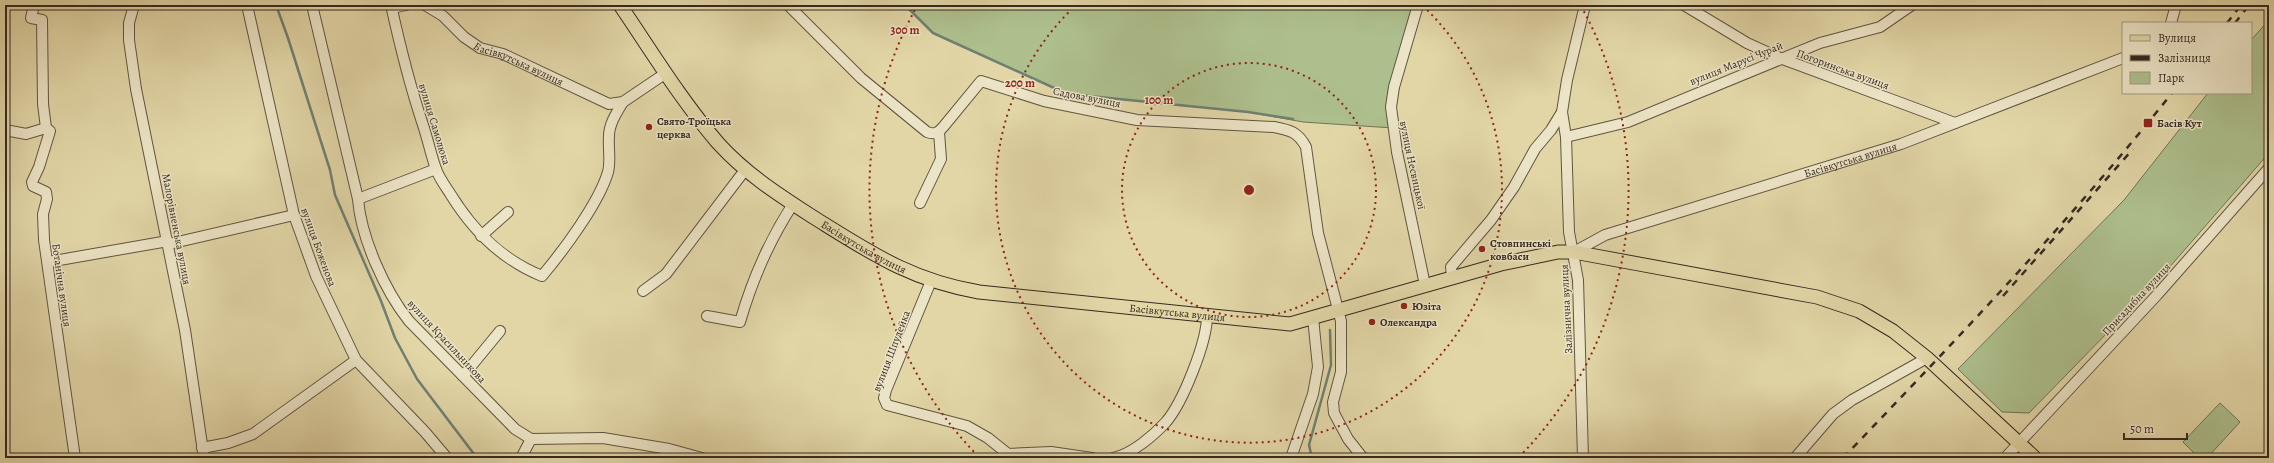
<svg xmlns="http://www.w3.org/2000/svg" width="2274" height="463" viewBox="0 0 2274 463" font-family="Alegreya,serif">
	<rect width="100%" height="100%" fill="#e2d6a7"/>
	<filter id="stains"><feTurbulence type="fractalNoise" baseFrequency=".005" numOctaves="4"/><feColorMatrix values="0 0 0 0 .2 0 0 0 0 .09 0 0 0 0 .02 0 0 0 .5 -.17"/></filter>
	<radialGradient id="worn" r=".72"><stop offset=".6" stop-color="#630" stop-opacity="0"/><stop offset="1" stop-color="#630" stop-opacity=".3"/></radialGradient>
	<g fill="#adbf8d" stroke="#717456">
		<polygon points="905,5 1418,5 1405,46 1393,128 1303,122 1248,112 1079,95 1063,92 933,33"/>
		<polygon points="2269,20 2269,153 2154,285 2029,413 2002,412 1958,369 2124,200 2208,93 2251,93 2251,40"/>
		<polygon points="2220,403 2240,422 2207,458 2199,458 2183,442"/>
	</g>
	<g fill="none" stroke-linecap="round" stroke-linejoin="round">
		<g stroke="#6f8073" stroke-width="2.5">
			<polyline points="276,5 288,38 330,170 335,195 381,301 395,338 417,379 477,458"/>
			<polyline points="905,5 933,33 1063,92 1079,95 1248,112 1293,119"/>
			<polyline points="1312,458 1309,445 1331,365 1330,330"/>
		</g>
		<g stroke="#605542" stroke-width="12">
			<g id="minor">
				<polyline points="34,5 31,18 42,20 43,104 46,128"/>
				<polyline points="134,5 129,23 129,40 136,89 185,330 204,458"/>
				<polyline points="247,5 294,215 316,276 356,360 425,432 447,458"/>
				<path d="M312,5L358,199C361,238 385,291 409,321L515,429L531,439L603,438L669,449L702,458"/>
				<path d="M391,5C400,46 410,86 423,125C428,140 431,155 436,169C439,178 446,187 451,195C474,232 502,260 542,276C563,251 599,203 608,172C611,161 608,148 609,136C609,124 617,112 623,102"/>
				<path id="s1" d="M425,5L443,16L464,37L480,48L503,54L609,104L623,102L666,73"/>
				<path d="M788,5L861,78L927,132C935,135 938,133 944,126L981,81L1044,101L1137,120L1274,127C1290,130 1298,132 1306,147L1318,233L1341,321V372L1333,402L1334,413L1348,439L1363,458"/>
				<polyline points="1418,5 1394,87 1391,107 1397,152 1425,285"/>
				<polyline points="1684,5 1747,43 1780,58 1955,123"/>
				<polyline points="392,8 406,5"/>
				<polyline points="2171,23 2176,5"/>
				<polyline points="5,130 26,134 46,128 50,131 39,167 32,182 33,186 46,192 47,199 43,214 44,240 75,458"/>
				<polyline points="1566,137 1628,122 1820,43 1880,27 1912,5"/>
				<polyline points="358,199 436,169"/>
				<polyline points="920,203 941,159 939,132"/>
				<polyline points="481,236 508,212"/>
				<polyline points="169,244 294,215"/>
				<path id="s2" d="M1574,252L1605,235L1901,144L2123,58"/>
				<polyline points="48,262 168,241"/>
				<polyline points="1452,277 1451,267 1491,220 1514,187 1535,149 1551,130 1562,112"/>
				<polyline points="931,281 886,390 884,398 887,405 967,426 988,438 1008,454 1051,452 1092,458"/>
				<polyline points="643,291 666,274 745,170"/>
				<path d="M707,316L740,322C752,280 769,241 793,204"/>
				<polyline points="463,376 500,331"/>
				<polyline points="202,448 228,443 253,434 356,360"/>
				<polyline points="521,458 531,439"/>
				<path d="M1113,458C1132,454 1153,436 1166,422C1183,402 1207,342 1207,316"/>
				<polyline points="1291,458 1313,394 1318,367 1313,318"/>
				<polyline points="1583,458 1578,280 1569,232 1566,137 1562,112 1567,80 1585,5"/>
				<polyline points="1795,458 1833,414 1852,400 1927,358"/>
				<polyline points="2005,458 2157,295 2269,168"/>
			</g>
		</g>
		<g stroke="#352a20" stroke-width="15">
			<g id="major">
				<path id="s3" d="M620,5C652,52 681,100 718,143C746,174 779,195 813,217C871,253 910,280 979,292L1290,324L1501,264L1558,252H1574L1817,297L1859,311L1893,331L1927,358L2035,458"/>
			</g>
		</g>
		<use href="#minor" stroke="#ece4c6" stroke-width="10"/>
		<use href="#major" stroke="#e2d6a7" stroke-width="13"/>
		<g stroke="#352a20" stroke-width="2.5" stroke-dasharray="7 7" stroke-linecap="butt">
			<polyline points="2227,23 2241,5"/>
			<polyline points="2235,23 2249,5"/>
			<polyline points="2003,296 2133,149"/>
			<path d="M1843,458C1956,340 2070,221 2172,93"/>
		</g>
	</g>
	<g fill="none" stroke="#8f2418" stroke-width="2" stroke-dasharray="2 4">
		<circle cx="1249" cy="190" r="127"/>
		<path d="M1423 6A253 253 0 1 1 1075 6"/>
		<path d="M978 456A380 380 0 0 1 917 6M1581 6A380 380 0 0 1 1520 456"/>
	</g>
	<g fill="#8f2418" stroke="#ece4c6" stroke-width="1.5">
		<rect x="2143" y="118" width="10" height="10" rx="2"/>
		<circle cx="649" cy="127" r="4"/>
		<circle cx="1482" cy="249" r="4"/>
		<circle cx="1404" cy="306" r="4"/>
		<circle cx="1372" cy="322" r="4"/>
	</g>
	<g text-anchor="middle" stroke-width="3" stroke-linejoin="round" paint-order="stroke">
		<g font-size="11" fill="#352a20" stroke="#ece4c6">
			<text dy="4" stroke="none"><textPath href="#s1" startOffset="112">Басівкутська вулиця</textPath></text>
			<text transform="translate(1736 63) rotate(-22)" y="4">вулиця Марусі Чурай</text>
			<text transform="translate(1843 69) rotate(20)" y="4">Погоринська вулиця</text>
			<text transform="translate(1087 97) rotate(11)" y="4">Садова вулиця</text>
			<text transform="translate(435 124) rotate(73)" y="4">вулиця Самолюка</text>
			<text dy="4" stroke="none"><textPath href="#s2" startOffset="292">Басівкутська вулиця</textPath></text>
			<text transform="translate(1413 165) rotate(78)" y="4">вулиця Несвицької</text>
			<text transform="translate(177 229) rotate(79)" y="4">Малорівненська вулиця</text>
			<text transform="translate(319 247) rotate(70)" y="4">вулиця Боженова</text>
			<text dy="4" stroke="none"><textPath href="#s3" startOffset="349">Басівкутська вулиця</textPath></text>
			<text transform="translate(62 285) rotate(82)" y="4">Ботанічна вулиця</text>
			<text transform="translate(2136 299) rotate(-47)" y="4">Присадибна вулиця</text>
			<text transform="translate(1566 309) rotate(-93)" y="4">Залізнична вулиця</text>
			<text dy="4" stroke="none"><textPath href="#s3" startOffset="673">Басівкутська вулиця</textPath></text>
			<text transform="translate(447 341) rotate(47)" y="4">вулиця Красильникова</text>
			<text transform="translate(891 351) rotate(-69)" y="4">вулиця Шпудейка</text>
		</g>
		<g font-size="11" font-weight="bold" fill="#352a20" stroke="#ece4c6" text-anchor="start">
			<text x="657" y="125">Свято-Троїцька<tspan x="657" dy="13">церква</tspan></text>
			<text x="2157" y="127">Басів Кут</text>
			<text x="1490" y="247">Стовпинські<tspan x="1490" dy="13">ковбаси</tspan></text>
			<text x="1412" y="310">Юзіта</text>
			<text x="1380" y="326">Олександра</text>
		</g>
	</g>
	<circle cx="1249" cy="190" r="6" fill="#8f2418" stroke="#ece4c6" stroke-width="2"/>
	<g font-size="12" text-anchor="middle" font-weight="bold" fill="#8f2418" stroke="#ece4c6" stroke-width="3" stroke-linejoin="round" paint-order="stroke">
		<text x="905" y="34">300 m</text>
		<text x="1020" y="87">200 m</text>
		<text x="1159" y="104">100 m</text>
	</g>
	<rect width="2274" height="463" fill="none" stroke="#e2d6a7" stroke-width="20"/>
	<rect x="6" y="6" width="2262" height="451" fill="none" stroke="#352a20" stroke-width="2"/>
	<rect x="10" y="10" width="2254" height="443" fill="none" stroke="#352a20"/>
	<rect x="2122" y="22" width="130" height="72" fill="#ece4c6" stroke="#a39a84"/>
	<rect x="2130" y="35" width="20" height="6" fill="#e2d6a7" stroke="#a39a84"/>
	<text x="2158" y="42" font-size="12" fill="#352a20">Вулиця</text>
	<rect x="2130" y="55" width="20" height="6" fill="#352a20" stroke="#a39a84"/>
	<text x="2158" y="62" font-size="12" fill="#352a20">Залізниця</text>
	<rect x="2130" y="72" width="20" height="12" fill="#adbf8d" stroke="#a39a84"/>
	<text x="2158" y="82" font-size="12" fill="#352a20">Парк</text>
	<path d="M2124 433v6h63v-6" fill="none" stroke="#352a20" stroke-width="2"/>
	<text x="2130" y="433" font-size="12" fill="#352a20" stroke="#ece4c6" stroke-width="3" paint-order="stroke">50 m</text>
	<rect width="100%" height="100%" filter="url(#stains)"/>
	<rect width="100%" height="100%" fill="url(#worn)"/>
</svg>
